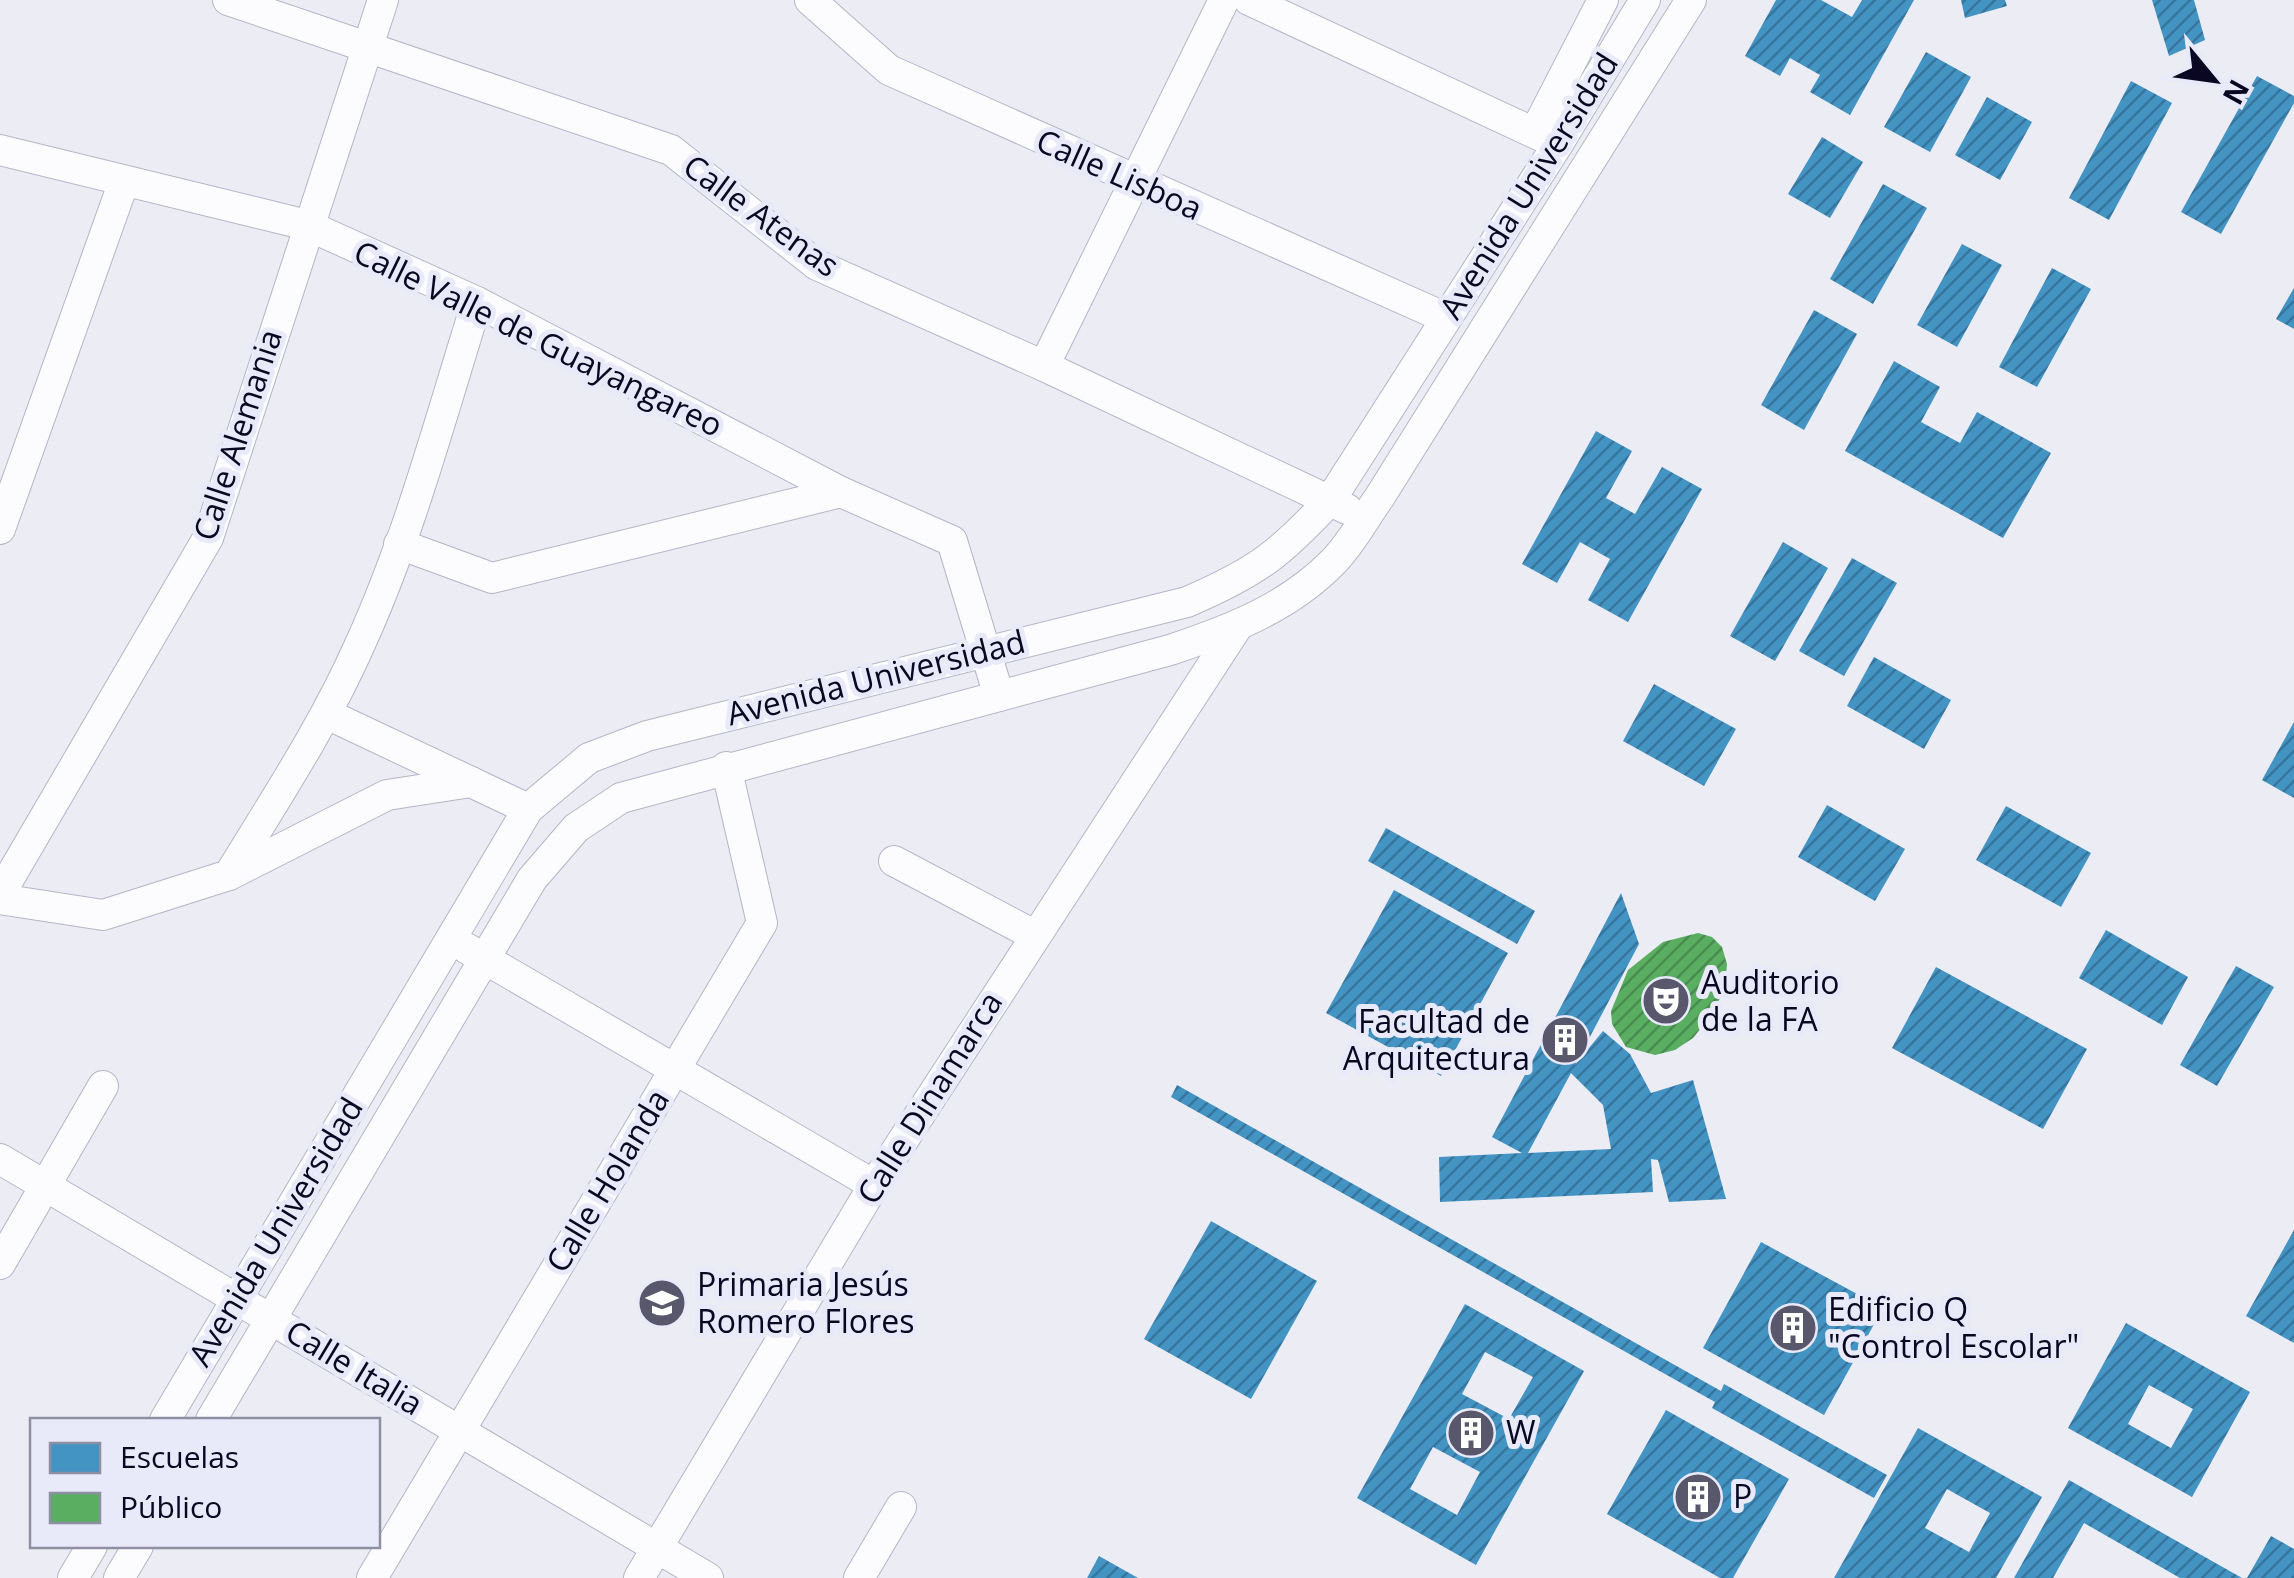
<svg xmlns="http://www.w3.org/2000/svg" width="2294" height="1578" viewBox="0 0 2294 1578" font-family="'Open Sans',sans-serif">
	<defs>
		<pattern id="schools-hatch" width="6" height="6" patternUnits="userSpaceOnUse" patternTransform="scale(2.5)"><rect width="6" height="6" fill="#4393c3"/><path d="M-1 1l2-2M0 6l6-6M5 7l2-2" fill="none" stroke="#36769e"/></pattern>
		<pattern id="public-hatch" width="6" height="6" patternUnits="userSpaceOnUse" patternTransform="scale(2.5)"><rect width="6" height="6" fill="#5aae61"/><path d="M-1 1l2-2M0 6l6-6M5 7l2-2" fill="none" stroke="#498c50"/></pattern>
	</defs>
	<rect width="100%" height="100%" fill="#ececf5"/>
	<g fill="url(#schools-hatch)" fill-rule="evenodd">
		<polygon points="1776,0 1821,0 1852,17 1862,0 1914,0 1850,115 1810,92 1820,75 1790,58 1780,76 1745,56"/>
		<polygon points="1961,0 2005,0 2007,6 1965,18"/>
		<polygon points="2152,0 2194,0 2205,40 2169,56"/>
		<polygon points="1926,52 1971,77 1930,152 1884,127"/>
		<polygon points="2257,76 2294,96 2294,103 2221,234 2181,212"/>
		<polygon points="2131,81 2172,103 2109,220 2069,198"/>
		<polygon points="1987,97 2032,122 2000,180 1955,155"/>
		<polygon points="1822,137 1863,162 1830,218 1788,194"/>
		<polygon points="1883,184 1927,208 1873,304 1830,279"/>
		<polygon points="1962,244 2002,265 1957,347 1917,325"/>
		<polygon points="2052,268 2091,289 2037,387 1999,367"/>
		<polygon points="2294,288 2294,329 2276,319"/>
		<polygon points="1814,310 1857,334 1804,430 1761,405"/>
		<polygon points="1894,361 1940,387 1921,422 1960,443 1977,412 2051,453 2003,538 1845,451"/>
		<polygon points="1596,431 1632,451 1606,498 1635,514 1662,467 1702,489 1628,622 1588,600 1610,559 1580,542 1557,583 1522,564"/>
		<polygon points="1783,542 1828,568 1775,661 1730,636"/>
		<polygon points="1852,558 1897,583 1844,676 1799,651"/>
		<polygon points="1874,657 1951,700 1924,749 1847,706"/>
		<polygon points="1654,684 1736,729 1704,786 1623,741"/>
		<polygon points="2294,722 2294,798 2262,780"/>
		<polygon points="1827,805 1905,849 1875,901 1798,857"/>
		<polygon points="2006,806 2091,853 2061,907 1976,860"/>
		<polygon points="1386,828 1535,911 1517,944 1368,861"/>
		<polygon points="1394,890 1508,953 1441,1076 1326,1013"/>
		<path d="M1621,893L1639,944L1575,1065L1603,1031L1630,1054L1651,1093L1693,1080L1726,1199L1669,1202L1658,1160L1651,1159L1653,1192L1440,1202L1439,1157L1522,1153L1492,1137ZM1571,1073L1603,1105L1611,1149L1528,1153Z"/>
		<polygon points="2106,930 2188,977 2162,1025 2079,978"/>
		<polygon points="2236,966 2274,987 2217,1086 2180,1065"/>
		<polygon points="1936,967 2087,1049 2043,1129 1892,1048"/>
		<polygon points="1177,1085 1721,1391 1724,1384 1887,1475 1874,1498 1712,1408 1715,1402 1171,1097"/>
		<polygon points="1211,1221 1317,1281 1251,1399 1144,1339"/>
		<polygon points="2294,1230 2294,1343 2246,1316"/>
		<polygon points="1761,1242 1883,1308 1824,1415 1703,1348"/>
		<path d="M1465,1304L1584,1371L1476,1565L1357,1498ZM1485,1352L1533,1377L1509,1419L1462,1394ZM1433,1447L1480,1472L1457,1515L1410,1489Z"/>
		<path d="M2126,1323L2250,1392L2192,1497L2068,1428ZM2149,1385L2193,1409L2171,1448L2128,1424Z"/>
		<polygon points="1666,1410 1789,1479 1733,1578 1720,1578 1607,1514"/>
		<path d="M1918,1428L2042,1497L1996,1578H1834ZM1947,1489L1990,1513L1969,1552L1925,1528Z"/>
		<polygon points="2069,1480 2242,1578 2180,1578 2084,1523 2053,1578 2014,1578"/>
		<polygon points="2271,1536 2294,1549 2294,1578 2247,1578"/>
		<polygon points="1099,1556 1138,1578 1087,1578"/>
	</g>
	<polygon fill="url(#public-hatch)" points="1698,933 1712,937 1722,947 1727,964 1725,989 1710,1017 1693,1038 1675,1050 1655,1055 1626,1047 1612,1024 1611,1011 1628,970 1663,942"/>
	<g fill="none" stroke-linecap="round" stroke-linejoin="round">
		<g stroke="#b4b5c7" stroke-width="32">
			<g id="minor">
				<polyline points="228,0 671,150 817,265 1044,366 1347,509"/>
				<polyline points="810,0 889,70 1446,318"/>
				<polyline points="1249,0 1558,144"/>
				<polyline points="1535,132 1603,0"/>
				<polyline points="0,150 307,225 477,302 841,492 952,541 999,696"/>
				<polyline points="1044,366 1224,0"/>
				<polyline points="0,529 123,184"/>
				<polyline points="399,544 492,578 841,492"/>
				<polyline points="327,714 471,782"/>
				<polyline points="894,861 1034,935"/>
				<path d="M229,875C276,798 325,724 361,642C410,534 441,416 477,302"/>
				<polyline points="0,894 208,538 383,0"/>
				<polyline points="0,899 103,915 229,875 387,795 471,782 528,809"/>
				<polyline points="466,948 874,1185"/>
				<polyline points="0,1159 708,1578"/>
				<polyline points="0,1264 103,1086"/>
				<path d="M165,1420L528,809L589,758L647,736L1187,602C1257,572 1280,554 1331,499L1558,144L1645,0"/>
				<path d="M211,1420L532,879L576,828L621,798L1170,650C1230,630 1288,608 1333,562C1351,544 1364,519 1379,498L1691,0"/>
				<polyline points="73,1578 92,1546"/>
				<polyline points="119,1578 138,1546"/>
				<polyline points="372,1578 762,923 726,767"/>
				<polyline points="639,1578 874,1185 1237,627"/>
				<polyline points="859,1578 901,1507"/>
			</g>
		</g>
		<use href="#minor" stroke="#fcfcfe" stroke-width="30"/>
	</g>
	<defs>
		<g id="theatre-disc" transform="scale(2.5)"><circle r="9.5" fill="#58576b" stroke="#e8e9f9"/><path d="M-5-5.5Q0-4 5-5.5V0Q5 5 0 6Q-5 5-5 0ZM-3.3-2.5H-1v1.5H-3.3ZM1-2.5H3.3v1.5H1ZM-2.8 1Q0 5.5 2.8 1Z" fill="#fff"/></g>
		<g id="building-disc" transform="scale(2.5)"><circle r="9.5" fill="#58576b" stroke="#e8e9f9"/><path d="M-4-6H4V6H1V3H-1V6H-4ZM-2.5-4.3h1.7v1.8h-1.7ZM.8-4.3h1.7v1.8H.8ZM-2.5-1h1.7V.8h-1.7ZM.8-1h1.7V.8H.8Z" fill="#fff"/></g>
		<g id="school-disc" transform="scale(2.5)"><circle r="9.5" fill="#58576b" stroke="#e8e9f9"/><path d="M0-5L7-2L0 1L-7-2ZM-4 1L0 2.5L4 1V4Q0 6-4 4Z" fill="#fff"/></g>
	</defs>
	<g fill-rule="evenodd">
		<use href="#theatre-disc" x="1666" y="1001"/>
		<use href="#building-disc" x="1565" y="1040"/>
		<use href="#school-disc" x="662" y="1303"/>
		<use href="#building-disc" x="1793" y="1328"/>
		<use href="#building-disc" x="1471" y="1433"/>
		<use href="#building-disc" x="1698" y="1497"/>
	</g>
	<g text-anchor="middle" stroke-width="10" stroke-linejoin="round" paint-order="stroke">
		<g font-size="32" fill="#090721" stroke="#e8e9f9">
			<text transform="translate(1119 175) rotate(24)" y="11">Calle Lisboa</text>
			<text transform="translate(1529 186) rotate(-58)" y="11">Avenida Universidad</text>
			<text transform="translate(761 216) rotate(36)" y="11">Calle Atenas</text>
			<text transform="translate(538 339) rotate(26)" y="11">Calle Valle de Guayangareo</text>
			<text transform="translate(238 435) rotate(-72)" y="11">Calle Alemania</text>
			<text transform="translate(876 678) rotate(-14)" y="11">Avenida Universidad</text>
			<text transform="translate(930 1098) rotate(-58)" y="11">Calle Dinamarca</text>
			<text transform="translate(608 1181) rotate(-59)" y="11">Calle Holanda</text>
			<text transform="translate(276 1232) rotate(-59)" y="11">Avenida Universidad</text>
			<text transform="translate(354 1368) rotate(31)" y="11">Calle Italia</text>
		</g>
		<g font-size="32" fill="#090721" stroke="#e8e9f9" text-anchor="start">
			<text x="1701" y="994">Auditorio<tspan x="1701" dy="37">de la FA</tspan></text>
			<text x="1530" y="1033" text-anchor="end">Facultad de<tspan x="1530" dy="37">Arquitectura</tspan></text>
			<text x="697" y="1296">Primaria Jesús<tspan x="697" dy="37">Romero Flores</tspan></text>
			<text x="1828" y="1321">Edificio Q<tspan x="1828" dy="37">"Control Escolar"</tspan></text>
			<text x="1506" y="1444">W</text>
			<text x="1733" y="1508">P</text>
		</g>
	</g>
	<rect x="30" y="1418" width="350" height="130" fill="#e8e9f9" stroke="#8f8fa3" stroke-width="2.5"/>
	<rect x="50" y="1443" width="50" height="30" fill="#4393c3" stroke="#8f8fa3" stroke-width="2.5"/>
	<text x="120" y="1468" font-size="30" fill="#090721">Escuelas</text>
	<rect x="50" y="1493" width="50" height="30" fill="#5aae61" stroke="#8f8fa3" stroke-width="2.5"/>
	<text x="120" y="1518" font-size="30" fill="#090721">Público</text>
	<g transform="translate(2214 80) rotate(119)" stroke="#e8e9f9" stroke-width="8" paint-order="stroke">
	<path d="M0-8L18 38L0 25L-18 38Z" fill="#090721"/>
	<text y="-15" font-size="28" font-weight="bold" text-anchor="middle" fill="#090721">N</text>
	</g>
</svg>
